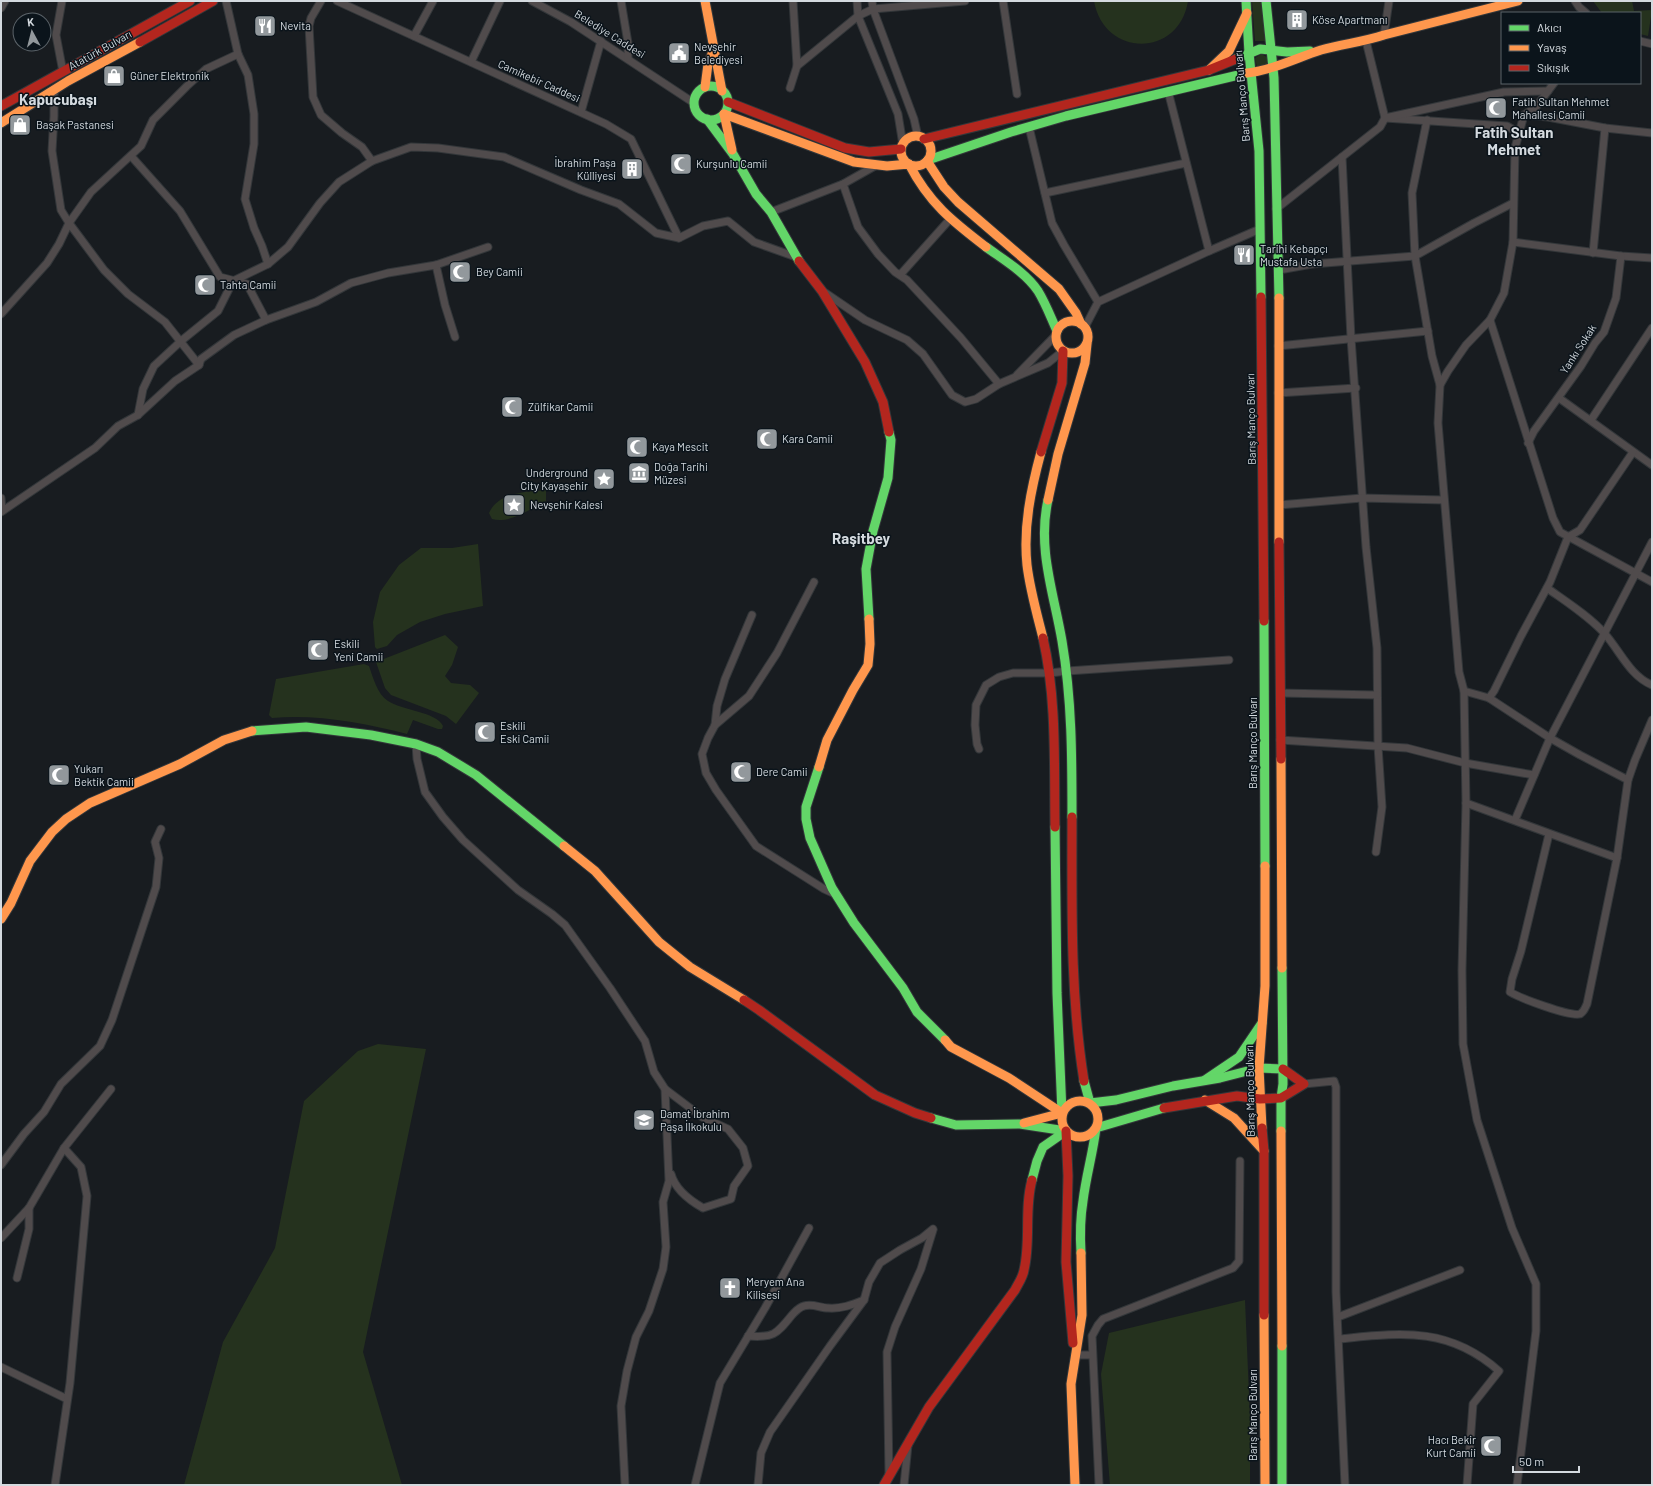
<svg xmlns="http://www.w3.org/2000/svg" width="1653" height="1486" viewBox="0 0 1653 1486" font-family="Barlow,sans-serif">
	<rect width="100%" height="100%" fill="#181c20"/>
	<g fill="#25321e">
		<path d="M1094,1H1188C1179,58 1104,58 1094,1Z"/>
		<polygon points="1252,1 1261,1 1266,41 1255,41"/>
		<polygon points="1593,1 1632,1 1634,11 1652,10 1648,36 1640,34 1640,13 1602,13"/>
		<polygon points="1261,54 1267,57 1268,65 1257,67 1255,58"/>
		<path d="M546,490V501C530,509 510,524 492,519L489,513C498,492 526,492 546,490Z"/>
		<polygon points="478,544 483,606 445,614 420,622 397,635 387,646 377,649 375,647 373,622 380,592 399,565 421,548 452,548"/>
		<polygon points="445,635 458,647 452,665 445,676 451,683 470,685 479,693 456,724 446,716 391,695 385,688 376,662"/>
		<path d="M364,664L369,666C373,677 377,694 388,701C401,710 437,712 443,726L442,729H438L413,720L407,734C364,723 317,714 272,718L269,715L276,679Z"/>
		<polygon points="378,1044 426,1049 363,1352 402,1485 184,1485 223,1342 275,1248 304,1101 358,1051"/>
		<polygon points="1245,1300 1250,1419 1250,1485 1110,1485 1101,1374 1109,1333"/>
	</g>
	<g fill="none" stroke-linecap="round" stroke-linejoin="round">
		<g stroke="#33373a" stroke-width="9">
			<g id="street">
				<polyline points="62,1 56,35 63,72"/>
				<polyline points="226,1 238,54 248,75 254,114 254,144 245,199 254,228 262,246 268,264"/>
				<polyline points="321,1 311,18 309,26 313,97 321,115 342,133 362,147 372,161"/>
				<polyline points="337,1 606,124 631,139 679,238"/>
				<polyline points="532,1 571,22 694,103"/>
				<polyline points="621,1 628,43 628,58"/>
				<polyline points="857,1 858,16 898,114 903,145"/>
				<polyline points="872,1 873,9 914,119 918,137"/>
				<polyline points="1003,1 1017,94"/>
				<polyline points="1575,1 1579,7 1586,13"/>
				<polyline points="1,8 5,1"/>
				<polyline points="1384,35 1389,1"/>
				<polyline points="414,36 433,1"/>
				<polyline points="1366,41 1385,118 1507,126 1519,133"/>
				<polyline points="1640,41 1652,44"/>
				<polyline points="471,62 500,1"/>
				<polyline points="797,66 858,16 873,9 965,1"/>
				<polyline points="790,88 797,66 793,1"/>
				<polyline points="54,90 54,116 52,151 61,210 69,223 104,270 128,294 165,322 199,365"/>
				<polyline points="1168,91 1209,251"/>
				<polyline points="581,112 601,41"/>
				<polyline points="1524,115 1548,117 1605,128 1652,133"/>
				<polyline points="1427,120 1412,193 1415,256 1432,356 1440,385"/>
				<polyline points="1029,127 1052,223 1064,245 1098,302"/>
				<polyline points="131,156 180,211 220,277 247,284 266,320"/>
				<polyline points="1342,157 1351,338 1366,547 1377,648 1378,746 1382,807 1376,852"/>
				<polyline points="843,184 858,227 878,254 895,272 907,280 961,338 999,384"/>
				<polyline points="1045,193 1186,163"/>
				<polyline points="1276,209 1380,127 1385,118 1504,92 1548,91"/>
				<polyline points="771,212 843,184 875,166"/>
				<polyline points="1513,242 1621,256 1652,258"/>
				<polyline points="1593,253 1605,128"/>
				<polyline points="436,265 445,305 455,337"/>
				<polyline points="1279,270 1312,264 1415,256 1474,223 1513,203"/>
				<polyline points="900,275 951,218"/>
				<polyline points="824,292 865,320 907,340 923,354 952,395 965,402 976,399 999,384 1048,363 1063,351"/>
				<polyline points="1,314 47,263 59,244 69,223 91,192 141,146 153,120 187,86 206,69 238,54"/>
				<polyline points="1490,320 1553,518 1560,532 1652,582"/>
				<polyline points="1085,327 1098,302 1209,251 1260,229"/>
				<polyline points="1278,346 1428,331"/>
				<polyline points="1017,375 1056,335"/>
				<polyline points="1278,393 1356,388"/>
				<polyline points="1559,398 1652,465"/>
				<polyline points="138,415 143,389 154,366 181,341 218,311 233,281 268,264 288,247 320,203 339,182 372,161 411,147 438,148 504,157 581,190 619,204 656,233 679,238 703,226 728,221 754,242 796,257"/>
				<polyline points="1591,420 1652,328"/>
				<polyline points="1528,443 1534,431 1581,366 1595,343 1604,332 1616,298 1621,256"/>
				<polyline points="1,498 2,511"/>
				<polyline points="1279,505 1362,498 1444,500"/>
				<polyline points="1,512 95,448 118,426 138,415 175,381 199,365 201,359 234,335 266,320 316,302 351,283 388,273 436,265 488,247"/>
				<path d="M1547,588C1565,601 1589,616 1605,634C1620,651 1630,676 1652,685"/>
				<polyline points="752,615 725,679 717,706 715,725 708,738 702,754 706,773 716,790 756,846 824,889 837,895"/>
				<polyline points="1464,691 1489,698 1550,738 1580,755 1628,780"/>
				<polyline points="1280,693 1377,695"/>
				<polyline points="1489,698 1494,691 1521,636 1550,582 1568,537 1580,530 1633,452"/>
				<polyline points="715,725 749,696 777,653 814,582"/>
				<polyline points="1280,740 1407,748 1465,763 1534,775"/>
				<polyline points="416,744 417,759 425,792 443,817 463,840 518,890 552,914 565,925 610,988 645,1041 654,1072 665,1089 669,1181 663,1202 666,1247 663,1269 649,1311 636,1337 627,1371 621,1406 625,1485"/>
				<polyline points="979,749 977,744 975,725 976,705 986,685 999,677 1013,673 1050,673 1067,671 1229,660"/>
				<polyline points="1466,803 1617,858"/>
				<polyline points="1515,820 1550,738 1652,542"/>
				<path d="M1549,834L1521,951L1512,979L1510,992C1520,998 1570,1017 1580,1014C1584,1012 1585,1008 1587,1004L1617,858L1628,780L1635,760L1652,720"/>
				<polyline points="1304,1084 1334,1081 1336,1087 1336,1292 1345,1485"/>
				<path d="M665,1089L702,1117L728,1129L743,1148L748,1166L734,1186L731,1199L703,1208C689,1200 675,1189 671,1174"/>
				<polyline points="1,1165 24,1134 44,1112 61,1084 100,1046 112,1020 156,887 159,858 155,842 161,829"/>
				<polyline points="1,1238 29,1208 64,1148 111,1089"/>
				<polyline points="17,1278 29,1229 29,1208"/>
				<polyline points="1338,1317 1460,1270"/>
				<path d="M748,1336C773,1338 776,1335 792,1315C795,1312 799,1307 804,1306C812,1303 820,1308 828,1308C841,1309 852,1305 864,1300"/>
				<path d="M1339,1339C1401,1333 1448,1326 1499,1371L1473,1404L1467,1485"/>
				<polyline points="1075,1355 1092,1355"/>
				<polyline points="1,1367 67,1399"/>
				<polyline points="889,1474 887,1352 895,1327 921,1269 933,1230"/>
				<polyline points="55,1485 70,1383 87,1196 81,1167 64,1148"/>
				<polyline points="695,1485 720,1383 765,1308 809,1228"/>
				<polyline points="758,1485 761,1453 770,1432 830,1346 864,1300 869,1282 880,1263 900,1250 922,1238 933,1229"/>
				<polyline points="904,1485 908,1445"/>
				<polyline points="1099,1485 1092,1336 1098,1325 1103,1319 1233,1268 1239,1261 1240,1161"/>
				<polyline points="1517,1485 1536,1331 1536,1284 1512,1228 1477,1120 1463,1044 1462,970 1466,803 1464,691 1459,672 1438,423 1440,385 1448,371 1466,345 1490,320 1504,293 1513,242 1515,148 1524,115 1536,107 1554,83"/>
			</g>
		</g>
		<g stroke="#33373a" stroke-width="11">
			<g id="fast">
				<polyline points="1246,1 1249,53 1259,151 1261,297"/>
				<polyline points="1266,1 1274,78 1279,298"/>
				<polyline points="1236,59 1260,49 1287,52 1310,51"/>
				<circle cx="711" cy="103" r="17"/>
				<polyline points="707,119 733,154 756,194 771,212 799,261"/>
				<polyline points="928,160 1011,132 1066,116 1247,73"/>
				<path d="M986,247C1004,260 1026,273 1038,291C1046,304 1051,318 1057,331"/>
				<path d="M1048,500C1037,548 1054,594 1062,641C1072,700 1072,758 1072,817"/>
				<polyline points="869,619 866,569 873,531 888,478 891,440 889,432"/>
				<polyline points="1264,621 1265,866"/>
				<polyline points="252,731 306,727 371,735 416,744 438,752 476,775 564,846"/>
				<polyline points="819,767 806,807 806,819 810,838 832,888 854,923 903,988 917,1012 945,1040"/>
				<polyline points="1055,827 1057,993 1062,1113"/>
				<polyline points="1205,1080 1239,1057 1262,1023"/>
				<polyline points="1084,1081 1090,1103 1116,1100 1173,1086 1220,1078 1259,1068 1283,1069"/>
				<polyline points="931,1118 956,1125 1020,1124 1066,1131"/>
				<polyline points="1281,1131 1281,1098 1283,1084 1282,968"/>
				<polyline points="1032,1180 1037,1161 1043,1147 1066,1131"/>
				<path d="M1081,1253C1080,1236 1080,1219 1083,1201C1086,1176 1093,1153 1096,1128L1164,1108"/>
				<polyline points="1282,1346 1282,1485"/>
			</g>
		</g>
		<g stroke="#33373a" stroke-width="11">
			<g id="slow">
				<polyline points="705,1 722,91"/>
				<polyline points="1209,70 1229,51 1247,13"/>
				<path d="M1247,73C1273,70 1296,58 1321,50C1342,44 1363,42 1384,35L1518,1"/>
				<polyline points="705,87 708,64 714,49"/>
				<path d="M724,114L854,162L887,166L909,164C929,203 952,221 986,247"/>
				<polyline points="724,114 732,150"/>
				<polyline points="1,123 68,81 140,42"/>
				<circle cx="916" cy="151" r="15"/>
				<polyline points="927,161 944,187 958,202 1059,289 1076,313 1081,324"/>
				<polyline points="1279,298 1279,542"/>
				<circle cx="1072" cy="337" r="16"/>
				<path d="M1041,452C1031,489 1023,527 1027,565C1030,590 1037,614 1043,638"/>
				<polyline points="1048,500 1058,454 1085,363 1087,344"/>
				<polyline points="1281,759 1282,968"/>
				<polyline points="819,767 827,740 853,690 868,665 870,644 869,619"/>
				<polyline points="564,846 595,871 659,942 690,967 744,1000"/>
				<polyline points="1,919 11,903 30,861 52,832 66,819 90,803 180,764 224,740 252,731"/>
				<polyline points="945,1040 951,1047 1009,1078 1062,1113"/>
				<polyline points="1205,1100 1234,1118 1264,1151"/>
				<circle cx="1080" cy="1119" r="18"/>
				<polyline points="1024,1123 1062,1113"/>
				<polyline points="1262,1128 1259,1068 1265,986 1265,866"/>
				<polyline points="1281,1131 1282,1346"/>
				<polyline points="1264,1315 1265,1485"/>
				<polyline points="1075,1485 1071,1384 1082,1315 1081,1253"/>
			</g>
		</g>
		<g stroke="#33373a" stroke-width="11">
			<g id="jam">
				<polyline points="140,42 213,1"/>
				<polyline points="728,102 845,148 869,152 901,149"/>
				<polyline points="1,106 190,1"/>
				<polyline points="924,139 1209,70 1236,59"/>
				<polyline points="799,261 822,291 865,362 883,402 889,432"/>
				<polyline points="1261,297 1264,621"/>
				<polyline points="1041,452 1062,383 1063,351"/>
				<polyline points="1279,542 1281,759"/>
				<path d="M1043,638C1057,700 1054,764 1055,827"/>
				<path d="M1072,817C1072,905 1070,994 1084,1081"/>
				<polyline points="744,1000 759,1010 875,1095 915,1113 931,1118"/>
				<polyline points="1164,1108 1237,1096 1260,1099 1281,1098 1304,1084 1283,1069"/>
				<polyline points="1262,1128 1264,1151 1264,1315"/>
				<polyline points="1066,1131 1068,1176 1066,1262 1073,1343"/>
				<path d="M884,1485L929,1407L1015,1290C1018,1284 1023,1277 1024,1270C1031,1241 1024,1209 1032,1180"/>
			</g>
		</g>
		<use href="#street" stroke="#504b4c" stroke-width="7"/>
		<use href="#fast" stroke="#63d668" stroke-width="9"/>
		<use href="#slow" stroke="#ff974d" stroke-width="9"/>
		<use href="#jam" stroke="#b3261e" stroke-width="9"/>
	</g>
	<defs>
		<g id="building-square" transform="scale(1.15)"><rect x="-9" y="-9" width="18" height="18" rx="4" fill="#92989c" stroke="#0b141b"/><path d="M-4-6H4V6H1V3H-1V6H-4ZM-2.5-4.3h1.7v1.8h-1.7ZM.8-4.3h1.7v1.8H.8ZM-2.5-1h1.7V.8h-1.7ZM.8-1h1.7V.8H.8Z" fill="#fff"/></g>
		<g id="restaurant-square" transform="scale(1.15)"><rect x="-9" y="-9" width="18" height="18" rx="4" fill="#92989c" stroke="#0b141b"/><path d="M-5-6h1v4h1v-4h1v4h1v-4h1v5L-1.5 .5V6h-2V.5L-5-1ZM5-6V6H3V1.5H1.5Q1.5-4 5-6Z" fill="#fff"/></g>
		<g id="civic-square" transform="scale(1.15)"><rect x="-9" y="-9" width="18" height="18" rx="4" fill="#92989c" stroke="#0b141b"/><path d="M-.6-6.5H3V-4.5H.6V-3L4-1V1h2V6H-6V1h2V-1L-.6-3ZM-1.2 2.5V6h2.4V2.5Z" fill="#fff"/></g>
		<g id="shop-square" transform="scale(1.15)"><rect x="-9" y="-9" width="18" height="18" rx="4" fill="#92989c" stroke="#0b141b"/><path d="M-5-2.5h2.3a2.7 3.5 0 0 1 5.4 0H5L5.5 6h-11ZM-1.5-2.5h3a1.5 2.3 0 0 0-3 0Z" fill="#fff"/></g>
		<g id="mosque-square" transform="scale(1.15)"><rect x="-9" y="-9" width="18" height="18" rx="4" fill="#92989c" stroke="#0b141b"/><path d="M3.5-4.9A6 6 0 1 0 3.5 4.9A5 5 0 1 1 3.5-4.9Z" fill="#fff"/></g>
		<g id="museum-square" transform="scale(1.15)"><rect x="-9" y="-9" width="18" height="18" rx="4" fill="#92989c" stroke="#0b141b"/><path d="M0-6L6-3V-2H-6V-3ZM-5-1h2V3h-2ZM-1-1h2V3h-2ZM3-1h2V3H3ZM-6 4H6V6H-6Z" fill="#fff"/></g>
		<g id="sight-square" transform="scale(1.15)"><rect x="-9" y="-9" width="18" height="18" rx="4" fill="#92989c" stroke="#0b141b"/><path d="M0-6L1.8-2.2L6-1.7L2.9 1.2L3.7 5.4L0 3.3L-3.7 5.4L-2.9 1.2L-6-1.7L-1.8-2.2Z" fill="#fff"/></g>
		<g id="school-square" transform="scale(1.15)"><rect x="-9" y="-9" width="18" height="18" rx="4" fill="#92989c" stroke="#0b141b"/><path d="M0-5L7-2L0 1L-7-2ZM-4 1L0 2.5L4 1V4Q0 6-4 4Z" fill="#fff"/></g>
		<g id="church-square" transform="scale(1.15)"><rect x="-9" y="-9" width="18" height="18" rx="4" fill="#92989c" stroke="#0b141b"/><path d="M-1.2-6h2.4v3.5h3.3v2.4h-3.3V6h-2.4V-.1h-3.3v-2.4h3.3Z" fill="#fff"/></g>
	</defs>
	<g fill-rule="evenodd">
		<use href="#building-square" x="1297" y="20"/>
		<use href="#restaurant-square" x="265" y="26"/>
		<use href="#civic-square" x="679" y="53"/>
		<use href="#shop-square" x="114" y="76"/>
		<use href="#mosque-square" x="1496" y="108"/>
		<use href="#shop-square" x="20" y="125"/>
		<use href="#mosque-square" x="681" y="164"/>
		<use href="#building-square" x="632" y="169"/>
		<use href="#restaurant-square" x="1244" y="255"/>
		<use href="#mosque-square" x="460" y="272"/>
		<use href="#mosque-square" x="205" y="285"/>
		<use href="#mosque-square" x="512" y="407"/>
		<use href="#mosque-square" x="767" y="439"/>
		<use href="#mosque-square" x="637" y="447"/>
		<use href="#museum-square" x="639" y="473"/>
		<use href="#sight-square" x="604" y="479"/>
		<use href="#sight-square" x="514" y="505"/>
		<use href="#mosque-square" x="318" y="650"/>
		<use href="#mosque-square" x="485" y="732"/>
		<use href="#mosque-square" x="741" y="772"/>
		<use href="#mosque-square" x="59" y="775"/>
		<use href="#school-square" x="644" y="1120"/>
		<use href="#church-square" x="730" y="1288"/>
		<use href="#mosque-square" x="1491" y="1446"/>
	</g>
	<g text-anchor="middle" stroke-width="3" stroke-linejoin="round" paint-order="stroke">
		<g font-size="11" fill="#d4dadf" stroke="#0b141b" text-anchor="start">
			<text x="1312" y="24">Köse Apartmanı</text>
			<text x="280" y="30">Nevita</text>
			<text x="694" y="51">Nevşehir<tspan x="694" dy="13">Belediyesi</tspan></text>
			<text x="130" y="80">Güner Elektronik</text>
			<text x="1512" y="106">Fatih Sultan Mehmet<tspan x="1512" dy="13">Mahallesi Camii</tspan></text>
			<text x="36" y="129">Başak Pastanesi</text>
			<text x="616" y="167" text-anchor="end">İbrahim Paşa<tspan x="616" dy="13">Külliyesi</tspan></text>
			<text x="696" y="168">Kurşunlu Camii</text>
			<text x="1260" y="253">Tarihi Kebapçı<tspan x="1260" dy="13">Mustafa Usta</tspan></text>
			<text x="476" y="276">Bey Camii</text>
			<text x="220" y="289">Tahta Camii</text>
			<text x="528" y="411">Zülfikar Camii</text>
			<text x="782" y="443">Kara Camii</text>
			<text x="652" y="451">Kaya Mescit</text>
			<text x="654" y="471">Doğa Tarihi<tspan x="654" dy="13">Müzesi</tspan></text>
			<text x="588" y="477" text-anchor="end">Underground<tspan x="588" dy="13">City Kayaşehir</tspan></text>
			<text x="530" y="509">Nevşehir Kalesi</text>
			<text x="334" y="648">Eskili<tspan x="334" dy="13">Yeni Camii</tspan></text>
			<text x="500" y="730">Eskili<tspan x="500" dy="13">Eski Camii</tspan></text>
			<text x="74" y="773">Yukarı<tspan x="74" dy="13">Bektik Camii</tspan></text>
			<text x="756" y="776">Dere Camii</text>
			<text x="660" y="1118">Damat İbrahim<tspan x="660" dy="13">Paşa İlkokulu</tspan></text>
			<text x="746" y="1286">Meryem Ana<tspan x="746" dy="13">Kilisesi</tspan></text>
			<text x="1476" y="1444" text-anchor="end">Hacı Bekir<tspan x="1476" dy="13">Kurt Camii</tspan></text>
		</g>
		<g font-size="11" fill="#d4dadf" stroke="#0b141b">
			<text transform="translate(610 34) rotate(32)" y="4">Belediye Caddesi</text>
			<text transform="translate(100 50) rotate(-29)" y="4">Atatürk Bulvarı</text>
			<text transform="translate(539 81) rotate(24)" y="4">Camikebir Caddesi</text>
			<text transform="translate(1242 96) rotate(-95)" y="4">Barış Manço Bulvarı</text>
			<text transform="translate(1578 349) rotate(-57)" y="4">Yankı Sokak</text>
			<text transform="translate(1251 419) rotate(-91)" y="4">Barış Manço Bulvarı</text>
			<text transform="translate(1253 743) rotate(-90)" y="4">Barış Manço Bulvarı</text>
			<text transform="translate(1250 1091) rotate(-91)" y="4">Barış Manço Bulvarı</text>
			<text transform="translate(1253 1415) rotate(-90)" y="4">Barış Manço Bulvarı</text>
		</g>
		<g font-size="15" font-weight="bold" fill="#d4dadf" stroke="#0b141b">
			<text x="58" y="105">Kapucubaşı</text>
			<text x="1514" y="138">Fatih Sultan<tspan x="1514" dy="17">Mehmet</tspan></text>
			<text x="861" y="544">Raşitbey</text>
		</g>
	</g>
	<rect width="1653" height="1486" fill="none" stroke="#d4dadf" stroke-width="4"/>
	<rect x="1501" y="12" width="140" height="72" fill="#0b141b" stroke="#5b6369"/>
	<rect x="1509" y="25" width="20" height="6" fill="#63d668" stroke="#5b6369"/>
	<text x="1537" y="32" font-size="12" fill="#d4dadf">Akıcı</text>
	<rect x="1509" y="45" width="20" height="6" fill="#ff974d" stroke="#5b6369"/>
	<text x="1537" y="52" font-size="12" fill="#d4dadf">Yavaş</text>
	<rect x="1509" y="65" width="20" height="6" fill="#b3261e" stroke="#5b6369"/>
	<text x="1537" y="72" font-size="12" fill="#d4dadf">Sıkışık</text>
	<g transform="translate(32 32) rotate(353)"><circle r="19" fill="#0b141b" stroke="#5b6369"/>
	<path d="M0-3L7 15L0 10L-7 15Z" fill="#92989c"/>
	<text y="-6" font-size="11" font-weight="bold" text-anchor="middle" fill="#d4dadf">K</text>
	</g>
	<path d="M1513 1466v6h66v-6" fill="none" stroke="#d4dadf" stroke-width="2"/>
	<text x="1519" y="1466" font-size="12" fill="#d4dadf" stroke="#0b141b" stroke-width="3" paint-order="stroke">50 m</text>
</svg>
